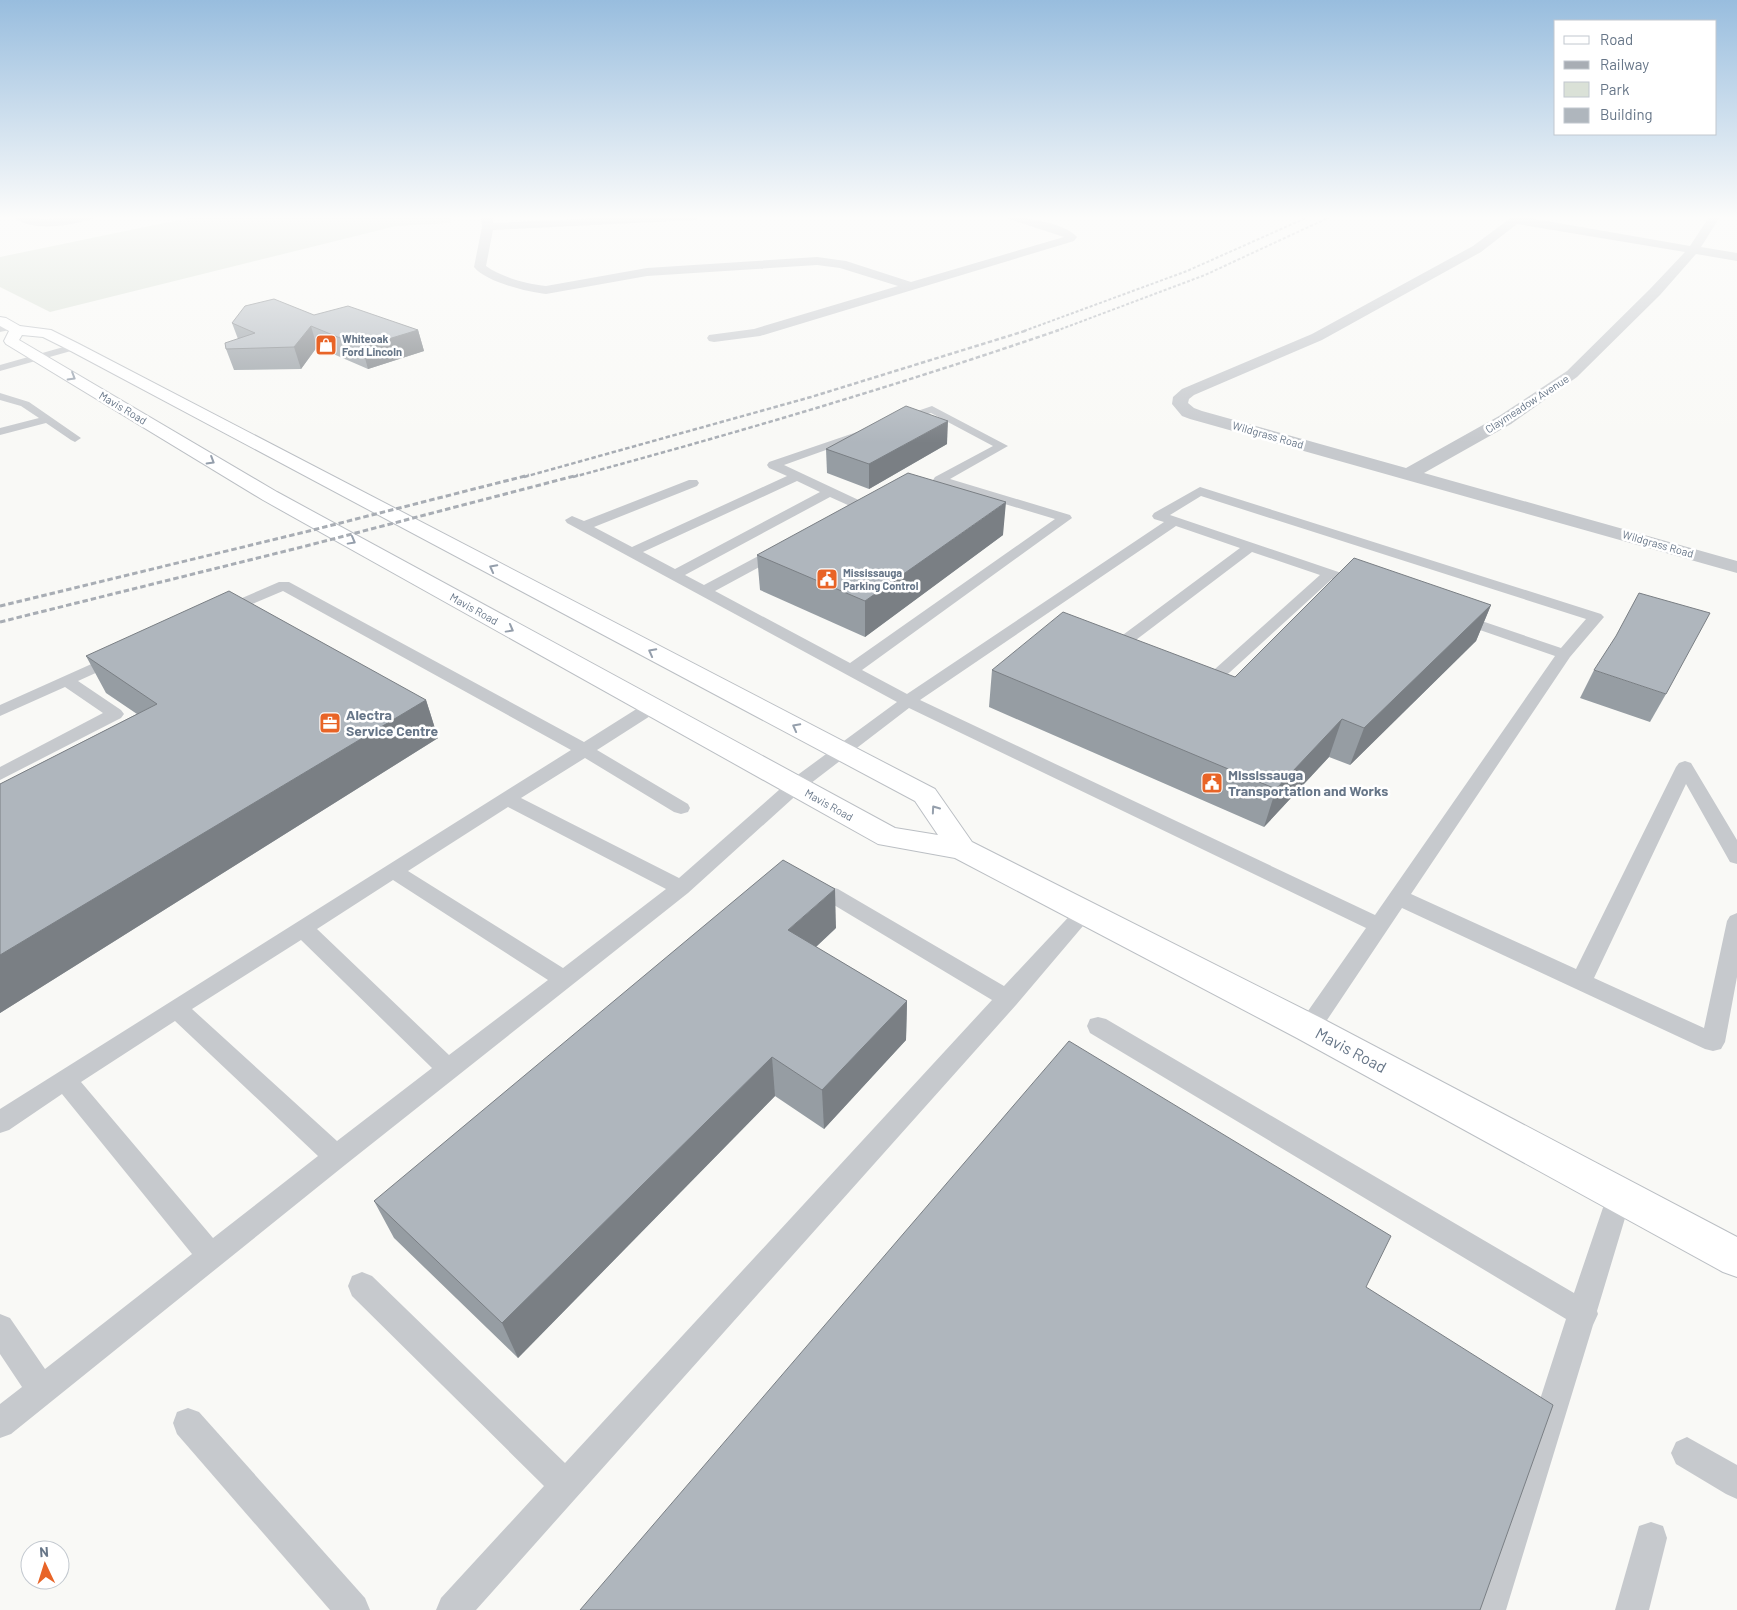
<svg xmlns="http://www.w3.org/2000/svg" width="1737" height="1610" viewBox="0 0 1737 1610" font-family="Barlow,sans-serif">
	<rect width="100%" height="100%" fill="#f9f9f6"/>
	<polygon fill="#dae1d7" points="193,217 452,217 450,223 396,226 50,312 0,287 0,257"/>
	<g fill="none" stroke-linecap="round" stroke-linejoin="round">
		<g stroke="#bbbfc4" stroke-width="2">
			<path id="secondary" d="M0,317L6,318L20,326L51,330L79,344L935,789L972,842L1321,1018L1737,1237V1277L1723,1272L1297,1038L955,858L878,844L263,500L6,344L4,341L9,331L0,326ZM22,335L43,337L69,350L915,801L938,835L895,828L277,492L19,340Z"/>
		</g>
		<g fill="#c6c9cd" fill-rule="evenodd">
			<polygon points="11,324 14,325 14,329 0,332 0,326"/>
			<polygon points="74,344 79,347 78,349 0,371 0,365"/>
			<polygon points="0,393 29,402 81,438 75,442 71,440 46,423 0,435 0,428 39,418 21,406 0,400"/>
			<path d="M932,406L1008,446L950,479L1070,515L1072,518L862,670L907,694L1164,522L1154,519L1152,516L1154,513L1200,487L1601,614L1604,617L1570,657L1411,894L1576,969L1676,767L1679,763L1685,761L1691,763L1737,840V864L1730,862L1686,784L1594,978L1704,1028L1727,921L1730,916L1737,913V977L1725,1042L1721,1049L1713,1051L1705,1049L1402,908L1317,1035L1309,1037L1301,1035L1297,1028L1301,1021L1366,928L909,708L802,790L688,893L345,1165L11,1434L0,1438V1404L22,1387L0,1354V1314L10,1318L45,1369L192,1254L62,1094L9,1130L0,1133V1109L571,750L283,591L229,614H219L216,611L219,608L279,582H289L584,742L646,703H658L660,707L658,711L597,750L688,804L690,808L688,812L681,814L674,812L585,758L521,798L679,878L788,782L897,702L567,523L565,520L572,516L584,521L689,480H697L699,483L697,486L594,527L632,547L787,476L769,468L767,465L769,462L857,432H865L867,434L865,436L784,465L865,503L867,506C861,513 850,519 841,517L839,514L850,506L830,497L685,575L704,585L775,547H785L787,550L785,553L715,591L850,663L1055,519L935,483L933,480L935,477L993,446L931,413L901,423L895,420L897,418ZM797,481L820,492L675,569L643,552ZM1201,496L1586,619L1561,648L1464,615H1454L1451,618L1454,621L1555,656L1375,915L920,700L1176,526L1240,548L1112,643L1110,646L1112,649H1124L1252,552L1320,575L1206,677L1204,680L1206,683H1218L1332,579L1360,588L1365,587L1367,584L1365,581L1170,515ZM508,807L666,889L563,968L408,871ZM393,880L548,980L449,1055L317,929ZM301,940L432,1068L337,1141L192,1009ZM175,1021L318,1156L213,1238L81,1082Z"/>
			<polygon points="116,653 122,655 124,658 122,661 78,681 121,710 124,714 121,718 0,780 0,767 103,713 65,687 0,716 0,705"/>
			<polygon points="831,887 838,889 1004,986 1077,908 1084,905 1091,908 1094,913 1016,1005 476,1610 436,1610 441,1598 544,1486 352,1296 348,1286 352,1276 362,1272 372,1276 565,1463 992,1000 824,899 821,894 824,889"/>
			<polygon points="1098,1017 1106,1019 1574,1293 1610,1187 1619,1183 1628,1187 1632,1195 1597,1311 1598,1314 1593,1325 1506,1610 1472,1610 1566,1319 1090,1033 1087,1026 1090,1019"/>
			<polygon points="188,1408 199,1412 365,1598 370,1610 330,1610 177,1434 173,1423 177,1412"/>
			<polygon points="1687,1437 1737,1465 1737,1499 1726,1494 1676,1464 1671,1453 1676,1442"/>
			<polygon points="1651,1522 1663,1526 1667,1538 1649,1610 1615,1610 1639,1526"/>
		</g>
		<g fill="#c6c9cd" fill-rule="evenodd">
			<path d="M14,217L45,219L94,217L93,219C72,225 32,233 14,217Z"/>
			<path d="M481,217H493V223L618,217H700L695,220L493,230L486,266C501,277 527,284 546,286L647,268L817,257L846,261L911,282L1064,237L1003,217C1022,217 1064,222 1077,237L1074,241L760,336L714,342L709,341L707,338L709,335L754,329L898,286L840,268L817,265L647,276L546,294C527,292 486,282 474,267L482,227Z"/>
			<path d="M1512,217H1524L1690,246L1709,217H1720L1701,247L1737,253V261L1696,254L1660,295L1577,377L1511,424L1424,473L1737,561V573L1190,419L1182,416L1172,404L1173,397L1182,389L1312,334L1473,246ZM1517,224L1685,252L1650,289L1567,371L1499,416L1406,468L1202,411L1194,408L1188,403L1189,399L1194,395L1322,340L1481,252Z"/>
		</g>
		<use href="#secondary" fill="#fff" fill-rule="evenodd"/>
		<g stroke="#a8adb4" stroke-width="2" stroke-dasharray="3 2" stroke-linecap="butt">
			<polyline points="1024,331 1187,271 1308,217"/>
			<polyline points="1056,331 1205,275 1330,217"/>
		</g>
		<g stroke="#a8adb4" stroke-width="2.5" stroke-dasharray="4.5 2.5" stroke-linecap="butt">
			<polyline points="524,477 811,397 1028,330"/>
			<path d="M573,477C737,433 899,385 1059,330"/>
		</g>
		<g stroke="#a8adb4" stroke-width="3" stroke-dasharray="5.5 3" stroke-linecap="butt">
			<polyline points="0,606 305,532 529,475"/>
			<polyline points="0,622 306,546 578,475"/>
		</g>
	</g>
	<g fill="#969da3">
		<polygon points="314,315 418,330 424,351 368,369 317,347 301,369 234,370 226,349 238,339 232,323"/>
		<polygon points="947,444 869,489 827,473 826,449"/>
		<polygon points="1003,535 865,637 760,590 757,555"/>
		<polygon points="1491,605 1476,641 1350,765 1329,757 1264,827 989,707 992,670 1235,677"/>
		<polygon points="86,656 426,700 438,738 0,1013 0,784 137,714 106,693"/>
		<polygon points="1594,670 1666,694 1650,722 1580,698"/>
		<polygon points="836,928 816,947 907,1001 906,1040 824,1129 775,1096 518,1358 394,1238 374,1201"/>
	</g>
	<g fill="#7a7f84">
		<polygon points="311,326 317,347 301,369 294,347"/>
		<polygon points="418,330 424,351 368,369 362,347"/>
		<polygon points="948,421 947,444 869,489 869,464"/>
		<polygon points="1006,502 1003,535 865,637 865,601"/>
		<polygon points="1491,605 1476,641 1350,765 1364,728"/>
		<polygon points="426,700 438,738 0,1013 0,955"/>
		<polygon points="1342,719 1329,757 1264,827 1276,789"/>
		<polygon points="835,889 836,928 791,970 788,930"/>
		<polygon points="907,1001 906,1040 824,1129 822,1090"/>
		<polygon points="772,1057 775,1096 518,1358 502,1323"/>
	</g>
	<g fill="#afb6bd" stroke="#7a7f84">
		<polygon points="274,299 314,315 348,306 418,330 362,347 311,326 294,347 226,349 225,343 255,333 232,323 245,306"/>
		<polygon points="906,406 948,421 869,464 826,449"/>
		<polygon points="908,473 1006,502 865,601 757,555"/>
		<polygon points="1354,558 1491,605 1364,728 1342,719 1276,789 992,670 1063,612 1235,677"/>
		<polygon points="229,591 426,700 0,955 0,784 157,704 86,656"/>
		<polygon points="1639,593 1710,613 1666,694 1594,670 1616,636"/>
		<polygon points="783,860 835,889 788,930 907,1001 822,1090 772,1057 502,1323 374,1201"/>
		<polygon points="1069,1041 1391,1236 1366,1287 1553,1405 1480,1610 580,1610"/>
	</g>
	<defs><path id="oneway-chevron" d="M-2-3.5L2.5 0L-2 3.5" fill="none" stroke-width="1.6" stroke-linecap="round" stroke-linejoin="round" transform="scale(1.25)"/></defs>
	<g stroke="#959fac">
		<use href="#oneway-chevron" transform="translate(72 377) rotate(31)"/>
		<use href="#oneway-chevron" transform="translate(211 461) rotate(31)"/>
		<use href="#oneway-chevron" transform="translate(352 541) rotate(29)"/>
		<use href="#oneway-chevron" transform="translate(493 568) rotate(-152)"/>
		<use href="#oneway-chevron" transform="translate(510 629) rotate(29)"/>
		<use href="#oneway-chevron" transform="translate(652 652) rotate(-152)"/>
		<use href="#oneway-chevron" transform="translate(796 727) rotate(-152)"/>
		<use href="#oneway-chevron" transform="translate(935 809) rotate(-125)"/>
	</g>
	<linearGradient id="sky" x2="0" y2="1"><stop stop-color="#98bdde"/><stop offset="0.49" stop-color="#fcfcfb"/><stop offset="1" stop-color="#fcfcfb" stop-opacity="0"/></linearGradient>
	<rect width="1737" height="443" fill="url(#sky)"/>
	<defs>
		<g id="shop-square" transform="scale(1.125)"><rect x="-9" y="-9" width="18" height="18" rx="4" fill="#e86427" stroke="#fff"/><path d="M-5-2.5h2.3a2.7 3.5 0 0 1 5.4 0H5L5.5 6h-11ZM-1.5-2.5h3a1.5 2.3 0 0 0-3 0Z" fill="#fff"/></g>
		<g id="civic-square" transform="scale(1.125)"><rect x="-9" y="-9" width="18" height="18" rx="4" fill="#e86427" stroke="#fff"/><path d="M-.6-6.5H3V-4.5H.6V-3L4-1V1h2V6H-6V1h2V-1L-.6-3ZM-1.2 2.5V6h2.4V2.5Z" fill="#fff"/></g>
		<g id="office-square" transform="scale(1.125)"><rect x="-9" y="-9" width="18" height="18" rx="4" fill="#e86427" stroke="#fff"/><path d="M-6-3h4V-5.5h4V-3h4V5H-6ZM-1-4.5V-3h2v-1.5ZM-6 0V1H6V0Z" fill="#fff"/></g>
	</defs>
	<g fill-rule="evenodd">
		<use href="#shop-square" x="326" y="345"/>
		<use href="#civic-square" x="827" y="579"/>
		<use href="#office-square" x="330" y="723"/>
		<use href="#civic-square" x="1212" y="783"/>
	</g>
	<g text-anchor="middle" stroke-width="5" stroke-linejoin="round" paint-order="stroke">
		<g font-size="11" font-weight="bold" fill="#677688" stroke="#fff" text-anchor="start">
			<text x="342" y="343">Whiteoak<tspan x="342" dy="13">Ford Lincoln</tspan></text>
			<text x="843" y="577">Mississauga<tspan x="843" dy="13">Parking Control</tspan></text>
		</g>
		<g font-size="11" fill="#677688" stroke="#fff">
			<text transform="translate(1527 404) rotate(-33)" y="4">Claymeadow Avenue</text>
			<text transform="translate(123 408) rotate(31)" y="4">Mavis Road</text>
			<text transform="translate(1268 435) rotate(16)" y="4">Wildgrass Road</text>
			<text transform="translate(1658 544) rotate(16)" y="4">Wildgrass Road</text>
			<text transform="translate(474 609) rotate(29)" y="4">Mavis Road</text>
			<text transform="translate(829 805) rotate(29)" y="4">Mavis Road</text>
		</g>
		<g font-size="14" font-weight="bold" fill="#677688" stroke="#fff" text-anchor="start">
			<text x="346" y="720">Alectra<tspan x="346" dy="16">Service Centre</tspan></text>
			<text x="1228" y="780">Mississauga<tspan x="1228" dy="16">Transportation and Works</tspan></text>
		</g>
		<g font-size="16" fill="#677688" stroke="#fff">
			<text transform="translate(1351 1050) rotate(28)" y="6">Mavis Road</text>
		</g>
	</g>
	<rect x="1554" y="20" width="162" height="115" fill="#ffffff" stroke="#c2c8cf"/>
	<rect x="1564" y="36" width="25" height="8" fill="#ffffff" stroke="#c2c8cf"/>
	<text x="1600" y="45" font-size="15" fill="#677688">Road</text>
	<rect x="1564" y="61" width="25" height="8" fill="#a8adb4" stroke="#c2c8cf"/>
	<text x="1600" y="70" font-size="15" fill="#677688">Railway</text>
	<rect x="1564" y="82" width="25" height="15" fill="#dae1d7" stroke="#c2c8cf"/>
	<text x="1600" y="95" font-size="15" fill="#677688">Park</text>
	<rect x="1564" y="108" width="25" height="15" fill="#afb6bd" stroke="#c2c8cf"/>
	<text x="1600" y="120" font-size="15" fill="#677688">Building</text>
	<g transform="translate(45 1565) rotate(356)"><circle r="24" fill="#ffffff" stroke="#c2c8cf"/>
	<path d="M0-4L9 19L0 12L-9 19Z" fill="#e86427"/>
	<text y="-8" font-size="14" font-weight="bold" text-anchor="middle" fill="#677688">N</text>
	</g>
</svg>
